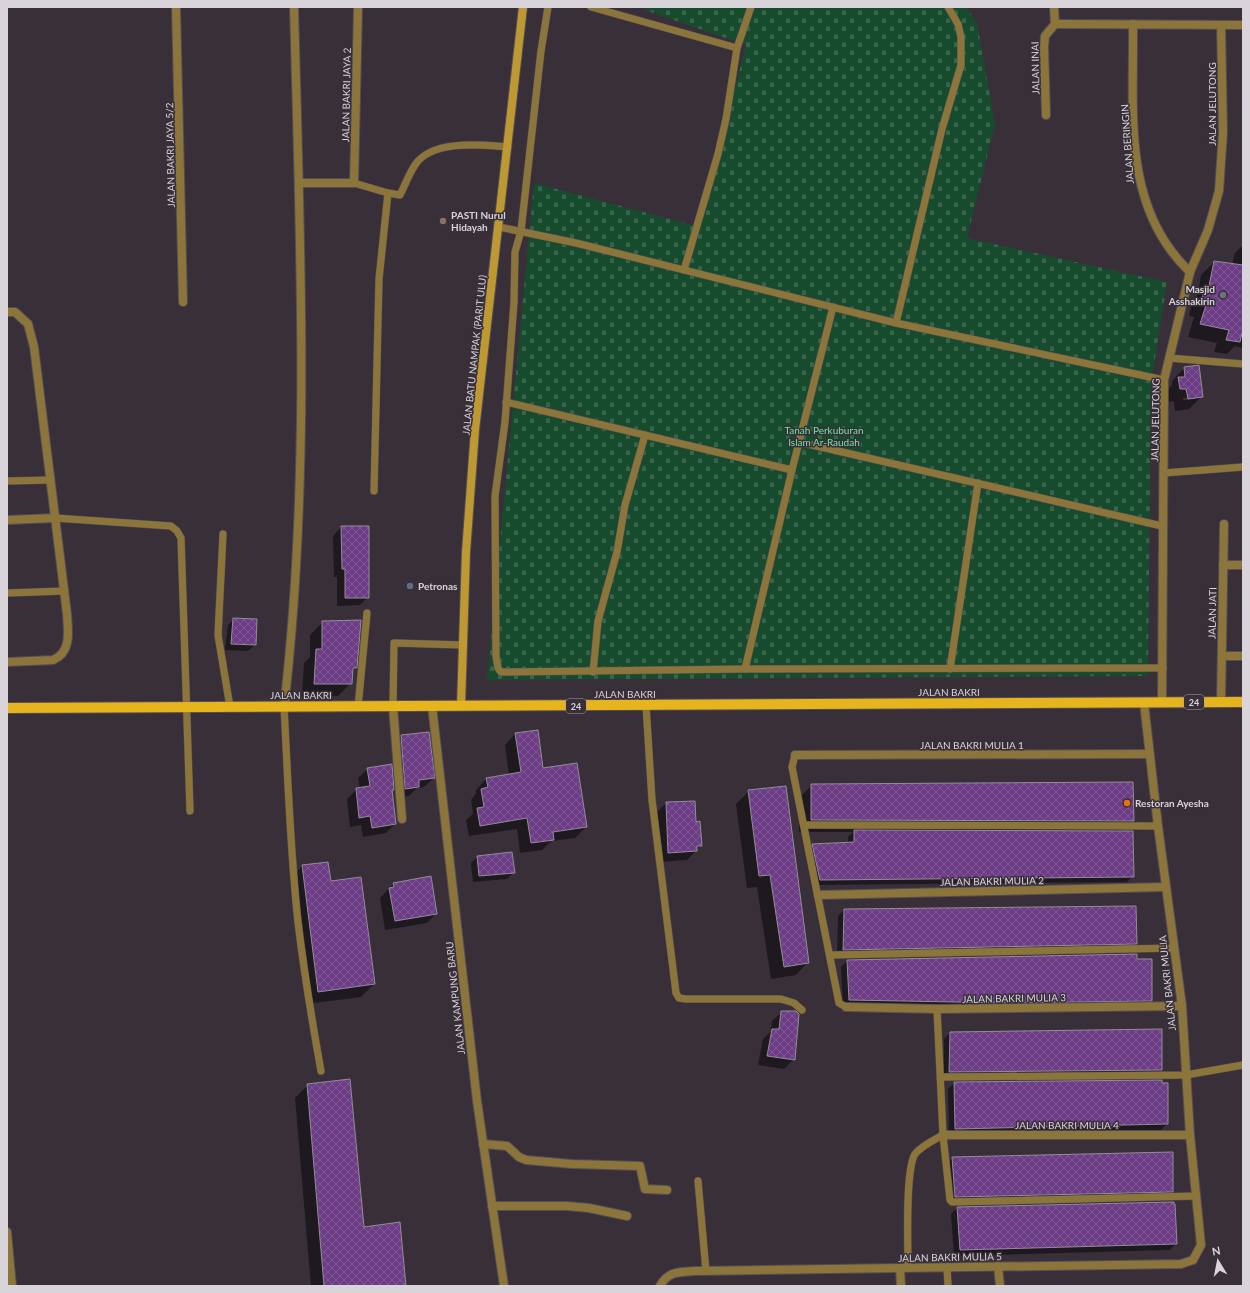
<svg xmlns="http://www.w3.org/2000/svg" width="1250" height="1293" font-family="Lato,sans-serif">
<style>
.cemetery{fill:url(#cemetery-stones)}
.shadow{fill:#0007;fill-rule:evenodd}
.building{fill:url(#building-cross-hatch);stroke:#948c99}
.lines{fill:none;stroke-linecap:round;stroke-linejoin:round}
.lane-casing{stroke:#554d56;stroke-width:8}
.street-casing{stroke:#554d56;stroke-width:10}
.secondary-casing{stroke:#554d56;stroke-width:10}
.primary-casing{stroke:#554d56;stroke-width:12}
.lane{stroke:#8c753a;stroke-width:7}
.street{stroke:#8c753a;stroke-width:8}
.secondary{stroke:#be9931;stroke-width:8}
.primary{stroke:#e6b51e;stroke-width:10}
.education-dot{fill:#8d6e63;stroke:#382f39;stroke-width:1.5}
.worship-dot{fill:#6b7280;stroke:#382f39;stroke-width:1.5}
.service-dot{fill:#5c6f8a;stroke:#382f39;stroke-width:1.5}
.food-dot{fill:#e8710a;stroke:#382f39;stroke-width:1.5}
.labels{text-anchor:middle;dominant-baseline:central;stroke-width:3;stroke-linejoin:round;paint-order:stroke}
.shield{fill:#382f39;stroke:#a9a2aa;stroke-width:1}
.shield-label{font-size:9px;font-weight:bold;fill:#d9d3da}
.street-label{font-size:10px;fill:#d9d3da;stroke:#382f39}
.poi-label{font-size:10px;font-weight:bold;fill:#d9d3da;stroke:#382f39;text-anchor:start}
.park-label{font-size:10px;fill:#6be99f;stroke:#382f39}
</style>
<defs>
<pattern id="cemetery-stones" width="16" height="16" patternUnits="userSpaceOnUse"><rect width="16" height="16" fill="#174b2e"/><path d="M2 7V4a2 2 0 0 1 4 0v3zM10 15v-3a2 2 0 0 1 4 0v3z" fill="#38644c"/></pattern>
<pattern id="building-cross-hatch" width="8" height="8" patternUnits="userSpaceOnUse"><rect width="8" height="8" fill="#6c3c85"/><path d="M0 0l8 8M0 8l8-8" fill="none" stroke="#805796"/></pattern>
</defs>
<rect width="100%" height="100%" fill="#382f39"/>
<polygon class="cemetery" points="647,7 966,7 977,23 995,124 967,238 1167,282 1151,384 1148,676 487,680 534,183 700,227 746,45 645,10"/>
<g class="shadow">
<polygon points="1243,245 1243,348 1235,346 1227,354 1214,352 1217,343 1188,337 1194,317 1189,316 1193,299 1198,294 1201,275 1214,262 1232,265 1235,253"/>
<path d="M1184,368L1202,396L1189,409L1175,411L1174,401L1167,402L1166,391L1172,385V381ZM1189,397V400H1183V398Z"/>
<polygon points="341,527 368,597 360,605 337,606 337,577 334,577 333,536"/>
<polygon points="234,619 255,645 248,651 225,650 228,625"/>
<polygon points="323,622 356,668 351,672 351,683 338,696 302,696 304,663 310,657 310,635"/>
<polygon points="515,734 586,827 575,838 551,841 542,850 520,853 517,829 469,836 466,820 473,814 471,800 476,794 476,790 486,779 509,775 505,745"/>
<polygon points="401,736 434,778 424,787 417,788 409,796 396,798 392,745"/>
<polygon points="368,769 393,789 391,791 395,824 386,833 363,837 361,825 350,827 347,799 357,789 360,789 358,778"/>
<polygon points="812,785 1133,821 1121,832 1133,876 1127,882 814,885 807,851 813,845 848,843 848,837 853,832 799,832 799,798"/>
<polygon points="749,791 808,962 796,975 771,979 757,887 747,888 736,804"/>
<polygon points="666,803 695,823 701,845 687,860 659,862 657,812"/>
<polygon points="477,857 513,873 507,879 473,882 471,863"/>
<polygon points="302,866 330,882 374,984 361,997 306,1004 290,879"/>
<polygon points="393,884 436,914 427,923 385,930 380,898"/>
<polygon points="844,910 1136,943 1129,949 837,955 838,916"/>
<polygon points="1136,960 1151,1000 1145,1007 843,1006 841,967 847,961"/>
<polygon points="782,1012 794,1059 784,1069 758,1065 763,1039 771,1031 772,1021"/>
<polygon points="950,1033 1161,1070 1155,1076 944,1078 944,1039"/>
<polygon points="954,1083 1161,1084 1167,1124 1161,1130 949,1134 948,1089"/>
<polygon points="308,1085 363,1228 405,1286 311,1286 295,1098"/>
<polygon points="952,1158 1172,1191 1166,1197 949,1203 946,1164"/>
<polygon points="957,1208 1176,1244 1170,1250 954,1256 951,1214"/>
</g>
<g class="building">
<polygon points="1214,261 1243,265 1243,329 1240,342 1226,340 1229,330 1200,324 1206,305 1201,304 1205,285 1209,286"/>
<polygon points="1199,365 1203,397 1188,399 1186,389 1180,389 1178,377 1185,377 1184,367"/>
<polygon points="341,526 369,526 369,598 345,598 345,569 342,569"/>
<polygon points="233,618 257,619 256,645 231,644"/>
<polygon points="361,620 357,668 353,668 352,684 314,684 316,649 322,649 322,621"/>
<polygon points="538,730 543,768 577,763 587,827 553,832 554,840 531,843 527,818 480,826 477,808 484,807 481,789 488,787 486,778 521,772 515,733"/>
<polygon points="429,732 435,778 419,780 419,787 405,789 401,735"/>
<polygon points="392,764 394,790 392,790 396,824 372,828 370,816 359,818 356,788 370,786 367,768"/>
<polygon points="1133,782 1134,821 811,820 811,784"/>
<polygon points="786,786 809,963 784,967 770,875 759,876 748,790"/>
<polygon points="695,801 696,822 700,821 702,846 697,846 697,851 668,853 666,802"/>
<polygon points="854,830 1133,831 1134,877 820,880 812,844 854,842"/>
<polygon points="512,852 515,873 479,876 477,856"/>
<polygon points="328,862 331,881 361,877 375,984 318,992 302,865"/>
<polygon points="431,876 437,914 395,921 389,888 394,887 393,883"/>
<polygon points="1136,906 1137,944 843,950 844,909"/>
<polygon points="1137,954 1137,959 1152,959 1152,1001 1008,1003 849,1000 847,960"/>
<polygon points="781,1011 796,1011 799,1014 795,1060 767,1056 772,1029 779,1029"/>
<polygon points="1162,1029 1162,1070 949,1072 950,1032"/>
<polygon points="350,1079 364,1227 400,1222 406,1286 324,1286 307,1084"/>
<polygon points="1162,1080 1162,1083 1168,1083 1168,1124 955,1129 954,1082"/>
<polygon points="1173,1152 1173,1192 955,1197 952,1157"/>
<polygon points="1174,1202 1174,1204 1175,1204 1177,1244 960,1250 957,1207"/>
</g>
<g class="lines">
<defs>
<g id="lane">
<polyline points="548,7 541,51 521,231 515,252 514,302 505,422 495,496 496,656 498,668 501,672 745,669 1163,668"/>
<polyline points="591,7 737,48"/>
<polyline points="354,183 388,193 379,279 374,491"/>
<path d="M388,193L400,195C405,185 409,174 415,165C432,139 481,145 508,147"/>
<polyline points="499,227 576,243 896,323 1164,380"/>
<polyline points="684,270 718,154 726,119 737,48 751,7"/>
<polyline points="896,323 942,129 961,65 961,37 958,24 948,7"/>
<polyline points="1169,358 1243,364"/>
<polyline points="506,402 792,470"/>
<polyline points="799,442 1162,526"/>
<polyline points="1164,473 1243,467"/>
<polyline points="7,481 51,480"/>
<polyline points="55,518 171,526 177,531 181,538 190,811"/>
<polyline points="223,534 218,635 230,707"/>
<polyline points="7,593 65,591"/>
<polyline points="745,669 792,470 833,307"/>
<polyline points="950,669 978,483"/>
<polyline points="593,672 598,621 617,552 625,505 645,435"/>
<polyline points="646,705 652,800 676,993 679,998 686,999 781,999 794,1003 802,1010"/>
<path d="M284,707C288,778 290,850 298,922C304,972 312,1021 321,1071"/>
<polyline points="358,707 367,613"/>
<polyline points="393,707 394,643 463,645"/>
<polyline points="795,755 792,767 839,1003 846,1007"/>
<polyline points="804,825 1158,826"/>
<polyline points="830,955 1174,948"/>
<polyline points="937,1009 943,1135 950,1200 952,1202 1196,1196"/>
<polyline points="941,1077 1186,1075 1243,1065"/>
<polyline points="698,1181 706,1271"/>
<path d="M908,1267C908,1245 905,1170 915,1154C921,1146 934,1140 943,1135"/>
<polyline points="947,1267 948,1286"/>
</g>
<g id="street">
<polyline points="176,7 183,302"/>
<polyline points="1054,7 1055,24"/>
<polyline points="1055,24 1243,25"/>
<path d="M1133,24C1134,111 1121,207 1190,272"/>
<polyline points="1046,115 1044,47 1045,36 1055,24"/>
<polyline points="299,183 354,183 358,7"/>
<path d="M7,312H15L28,324L34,347L67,614C68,631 72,652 53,660L7,662"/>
<polyline points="7,520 55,518"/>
<polyline points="1223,565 1243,565"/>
<polyline points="1222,656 1243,656"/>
<polyline points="1221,702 1224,524"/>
<polyline points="1162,703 1164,380 1190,272 1208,230 1219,191 1223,132 1221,25"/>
<polyline points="432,706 477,1101 504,1286"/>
<path d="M284,707C311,475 300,240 294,7"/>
<polyline points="393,707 402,819"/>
<polyline points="795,755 1149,754"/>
<polyline points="818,895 1166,887"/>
<polyline points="846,1007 937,1009 1182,1006"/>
<polyline points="943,1135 1190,1135"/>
<polyline points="483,1144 507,1146 519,1157 526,1160 572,1164 640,1166 645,1189 667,1190"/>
<polyline points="492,1206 567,1206 589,1208 627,1216"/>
<polyline points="7,1232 12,1286"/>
<polyline points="998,1266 1000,1286"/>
<polyline points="900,1268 901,1286"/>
<path d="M660,1286C668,1271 680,1272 695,1271L1181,1264L1193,1260L1201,1245L1190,1135L1182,1006L1158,826L1144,703"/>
</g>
<polyline id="secondary" points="461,706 466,552 475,430 523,7"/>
<polyline id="primary" points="7,708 1243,702"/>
</defs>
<use href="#lane" class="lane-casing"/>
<use href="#street" class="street-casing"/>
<use href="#secondary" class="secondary-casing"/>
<use href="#primary" class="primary-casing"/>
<use href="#lane" class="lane"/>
<use href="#street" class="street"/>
<use href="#secondary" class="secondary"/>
<use href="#primary" class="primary"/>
</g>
<circle class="education-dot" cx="443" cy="221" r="4"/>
<circle class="worship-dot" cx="1223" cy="295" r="4"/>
<circle class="service-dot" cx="410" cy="586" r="4"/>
<circle class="food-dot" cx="1127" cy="803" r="4"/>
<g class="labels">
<g class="shield">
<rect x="1184" y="695" width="20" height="14" rx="3"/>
<rect x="566" y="699" width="20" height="14" rx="3"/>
</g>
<g class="shield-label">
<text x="1194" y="702">24</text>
<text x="576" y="706">24</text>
</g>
<g class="street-label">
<text transform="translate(1035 68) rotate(-91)">JALAN INAI</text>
<text transform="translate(346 95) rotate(-89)">JALAN BAKRI JAYA 2</text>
<text transform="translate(1212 104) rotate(-90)">JALAN JELUTONG</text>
<text transform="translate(1127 144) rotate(-94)">JALAN BERINGIN</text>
<text transform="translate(170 155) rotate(-91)">JALAN BAKRI JAYA 5/2</text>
<text transform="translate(474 355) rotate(-84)">JALAN BATU NAMPAK (PARIT ULU)</text>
<text transform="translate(1155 420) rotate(-89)">JALAN JELUTONG</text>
<text transform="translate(1212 613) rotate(-89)">JALAN JATI</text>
<text x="949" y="692">JALAN BAKRI</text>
<text x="625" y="694">JALAN BAKRI</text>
<text x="301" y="695">JALAN BAKRI</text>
<text x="972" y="745">JALAN BAKRI MULIA 1</text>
<text transform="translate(992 881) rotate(-1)">JALAN BAKRI MULIA 2</text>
<text transform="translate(1167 983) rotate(-96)">JALAN BAKRI MULIA</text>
<text transform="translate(455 998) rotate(-96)">JALAN KAMPUNG BARU</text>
<text transform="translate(1014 998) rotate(-1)">JALAN BAKRI MULIA 3</text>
<text x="1067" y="1125">JALAN BAKRI MULIA 4</text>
<text transform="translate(950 1257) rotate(-1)">JALAN BAKRI MULIA 5</text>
</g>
<g class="poi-label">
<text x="451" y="215">PASTI Nurul<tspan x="451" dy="12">Hidayah</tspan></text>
<text x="1215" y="289" text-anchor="end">Masjid<tspan x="1215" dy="12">Asshakirin</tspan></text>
<text x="418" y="586">Petronas</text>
<text x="1135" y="803">Restoran Ayesha</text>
</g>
<g class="park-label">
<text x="824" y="430">Tanah Perkuburan<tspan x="824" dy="12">Islam Ar-Raudah</tspan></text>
</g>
</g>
<rect width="1250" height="1293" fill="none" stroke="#d9d3da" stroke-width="16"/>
<g transform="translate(1218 1261) rotate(350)" stroke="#382f39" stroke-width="3" paint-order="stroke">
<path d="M0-3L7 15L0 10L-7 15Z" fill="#d9d3da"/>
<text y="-6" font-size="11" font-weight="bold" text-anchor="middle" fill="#d9d3da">N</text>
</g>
</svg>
